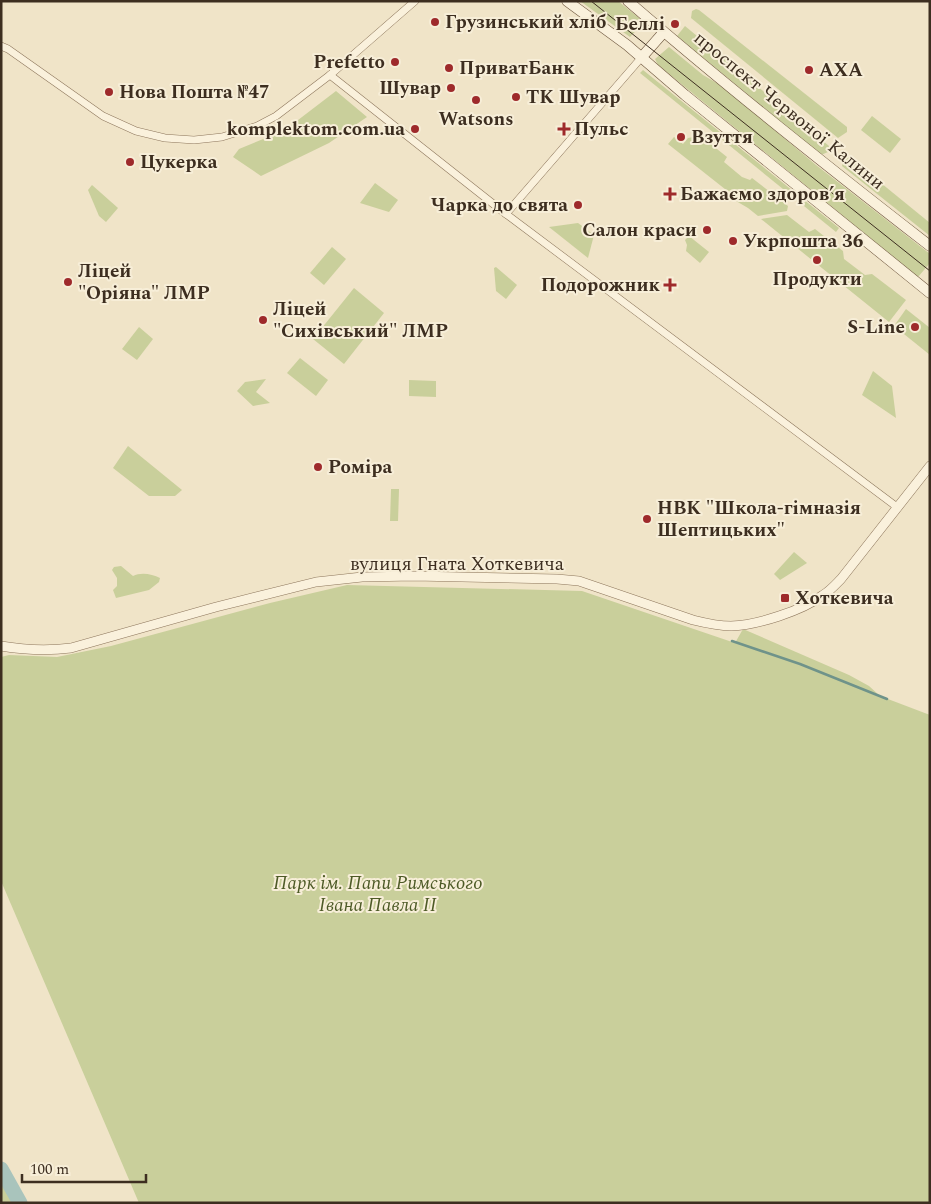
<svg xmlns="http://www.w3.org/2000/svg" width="931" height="1204" font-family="Spectral,serif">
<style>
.green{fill:#c9cf9b}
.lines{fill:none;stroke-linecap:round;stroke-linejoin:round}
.stream{stroke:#6f938a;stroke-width:2.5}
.river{stroke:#a9c4bc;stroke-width:15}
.minor-casing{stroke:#8d765c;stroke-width:8}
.tertiary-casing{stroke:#8d765c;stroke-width:10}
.secondary-casing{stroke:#6f573f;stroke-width:11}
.minor{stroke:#faf1dc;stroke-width:7}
.tertiary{stroke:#faf1dc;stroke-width:9}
.secondary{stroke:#faf1dc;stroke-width:10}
.tram{stroke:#3d2e20;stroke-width:1}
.poi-dot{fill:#9e2a2b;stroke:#f7eed8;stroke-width:2}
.labels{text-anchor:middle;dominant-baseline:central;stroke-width:4;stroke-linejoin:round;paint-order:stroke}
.poi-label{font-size:19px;font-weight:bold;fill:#3d2e20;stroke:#f7eed8;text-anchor:start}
.street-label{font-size:19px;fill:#3d2e20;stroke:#f7eed8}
.park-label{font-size:19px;font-style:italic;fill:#4d5a26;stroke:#f7eed8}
</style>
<rect width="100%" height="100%" fill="#f0e4c8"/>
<g class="green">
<polygon points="580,1 618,1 644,22 630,37"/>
<polygon points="696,9 699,10 847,127 847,132 838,138 691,18 692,11"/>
<polygon points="685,26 829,146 828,152 821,155 677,36"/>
<polygon points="669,47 703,75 722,86 816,165 930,254 930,263 918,277 658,65 655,59"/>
<polygon points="643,70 839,228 836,232 640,73"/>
<polygon points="336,91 367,117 329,143 261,176 233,157 239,149 285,130"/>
<polygon points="872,116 901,139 890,153 861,130"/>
<polygon points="697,133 727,157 724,162 742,177 750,180 752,178 788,206 787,211 758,216 748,208 736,201 735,197 668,144 674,137 683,144 688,138 693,137"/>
<polygon points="849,157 930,223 930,236 842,166 844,160"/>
<polygon points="375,183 398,200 389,212 360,203"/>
<polygon points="92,185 118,208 106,222 99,216 88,190"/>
<polygon points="787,215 809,232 815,229 843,251 844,259 865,275 872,274 906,300 889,322 761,219"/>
<polygon points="578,223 594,235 588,258 549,227"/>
<polygon points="689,236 709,252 700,263 686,251 687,245 685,240"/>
<polygon points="332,247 346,259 324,285 310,273"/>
<polygon points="496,267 517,285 506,299 496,291 494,268"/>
<polygon points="354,288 384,313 344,364 313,339"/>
<polygon points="906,309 930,328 930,355 894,326"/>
<polygon points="139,327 153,339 137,360 122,349"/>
<polygon points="300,358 328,380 316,396 287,373"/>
<polygon points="873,371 892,386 896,418 862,395"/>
<polygon points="266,379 256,392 270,403 253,406 237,391 245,382"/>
<polygon points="409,380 436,381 436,397 409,396"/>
<polygon points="128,446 182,490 175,496 149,496 113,468"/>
<polygon points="391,489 399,489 398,521 390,521"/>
<polygon points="794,552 807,563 780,580 774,574"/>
<path d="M121,566L133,576C141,572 152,574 160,578L159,582L149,590L116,598L113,590L117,586V578L112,570L114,567Z"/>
<polygon points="347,585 582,591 735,643 743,629 849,675 869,686 880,696 930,715 930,1203 139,1203 1,881 1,657 9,655 57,657 111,646 270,603"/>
<polygon points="1,1170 20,1200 20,1203 1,1203"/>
</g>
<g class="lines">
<polyline class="stream" points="732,641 800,664 887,699"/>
<polyline class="river" points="1,1169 20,1203"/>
<defs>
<g id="minor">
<polyline points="1,46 8,49 103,116 136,131 165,138 194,140 222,137 257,126 276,116 330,75 415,1"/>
<polyline points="330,75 506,214 897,507"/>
<polyline points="506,214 641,58"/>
</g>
<path id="tertiary" d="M1,646C25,650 47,651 71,648L216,607L316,582L362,577L414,576L557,579L579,581L693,620C705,623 718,626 731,626C757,625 802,611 823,595C830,591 835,585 841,579L930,466"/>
<g id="secondary">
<polyline points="567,1 627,45 685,95 930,293"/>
<path d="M628,1C726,86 828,167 930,246"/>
<polyline points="641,58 663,33"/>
</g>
</defs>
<use href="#minor" class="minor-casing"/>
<use href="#tertiary" class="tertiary-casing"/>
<use href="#secondary" class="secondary-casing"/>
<use href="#minor" class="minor"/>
<use href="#tertiary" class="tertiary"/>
<use href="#secondary" class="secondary"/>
<polyline class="tram" points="591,1 930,271"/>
</g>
<g class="poi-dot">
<circle cx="435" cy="22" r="5"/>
<circle cx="675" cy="24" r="5"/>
<circle cx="395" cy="62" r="5"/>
<circle cx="449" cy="68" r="5"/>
<circle cx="809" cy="70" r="5"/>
<circle cx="451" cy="88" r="5"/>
<circle cx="109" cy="92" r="5"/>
<circle cx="516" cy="97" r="5"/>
<circle cx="476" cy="100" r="5"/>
<circle cx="415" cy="129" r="5"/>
<path d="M561.5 121.5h5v5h5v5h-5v5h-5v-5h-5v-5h5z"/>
<circle cx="681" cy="137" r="5"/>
<circle cx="130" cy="162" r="5"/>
<path d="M667.5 186.5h5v5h5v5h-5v5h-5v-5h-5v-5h5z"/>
<circle cx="578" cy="205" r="5"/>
<circle cx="707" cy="230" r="5"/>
<circle cx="733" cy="241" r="5"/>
<circle cx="817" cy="260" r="5"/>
<circle cx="68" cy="282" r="5"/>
<path d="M667.5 277.5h5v5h5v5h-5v5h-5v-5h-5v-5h5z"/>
<circle cx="263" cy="320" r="5"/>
<circle cx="915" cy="327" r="5"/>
<circle cx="318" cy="467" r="5"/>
<circle cx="647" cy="519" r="5"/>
<rect x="780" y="593" width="10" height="10" rx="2.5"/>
</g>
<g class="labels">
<g class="poi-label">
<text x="445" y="22">Грузинський хліб</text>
<text x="665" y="24" text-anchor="end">Беллі</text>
<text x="385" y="62" text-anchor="end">Prefetto</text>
<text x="459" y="68">ПриватБанк</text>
<text x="819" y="70">AXA</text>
<text x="441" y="88" text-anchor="end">Шувар</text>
<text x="119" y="92">Нова Пошта №47</text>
<text x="526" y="97">ТК Шувар</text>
<text x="476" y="119" text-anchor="middle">Watsons</text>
<text x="405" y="129" text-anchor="end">komplektom.com.ua</text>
<text x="574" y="129">Пульс</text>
<text x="691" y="137">Взуття</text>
<text x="140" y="162">Цукерка</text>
<text x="680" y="194">Бажаємо здоровʼя</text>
<text x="568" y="205" text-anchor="end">Чарка до свята</text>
<text x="697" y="230" text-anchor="end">Салон краси</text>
<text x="743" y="241">Укрпошта 36</text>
<text x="78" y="271">Ліцей<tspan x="78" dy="22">"Оріяна" ЛМР</tspan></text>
<text x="817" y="279" text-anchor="middle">Продукти</text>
<text x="660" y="285" text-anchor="end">Подорожник</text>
<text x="273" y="309">Ліцей<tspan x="273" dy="22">"Сихівський" ЛМР</tspan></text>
<text x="905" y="327" text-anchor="end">S-Line</text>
<text x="328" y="467">Роміра</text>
<text x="657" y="508">НВК "Школа-гімназія<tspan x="657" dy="22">Шептицьких"</tspan></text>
<text x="795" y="598">Хоткевича</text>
</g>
<g class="street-label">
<text transform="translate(789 111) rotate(39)">проспект Червоної Калини</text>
<text x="457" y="564">вулиця Гната Хоткевича</text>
</g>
<g class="park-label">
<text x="378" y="883">Парк ім. Папи Римського<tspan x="378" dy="22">Івана Павла ІІ</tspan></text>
</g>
</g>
<rect width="931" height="1204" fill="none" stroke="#3d2e20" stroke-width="5"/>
<path d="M22 1174v8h124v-8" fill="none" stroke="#3d2e20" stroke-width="2.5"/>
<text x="30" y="1174" font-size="15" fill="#3d2e20" stroke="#f7eed8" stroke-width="4" paint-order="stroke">100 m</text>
</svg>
